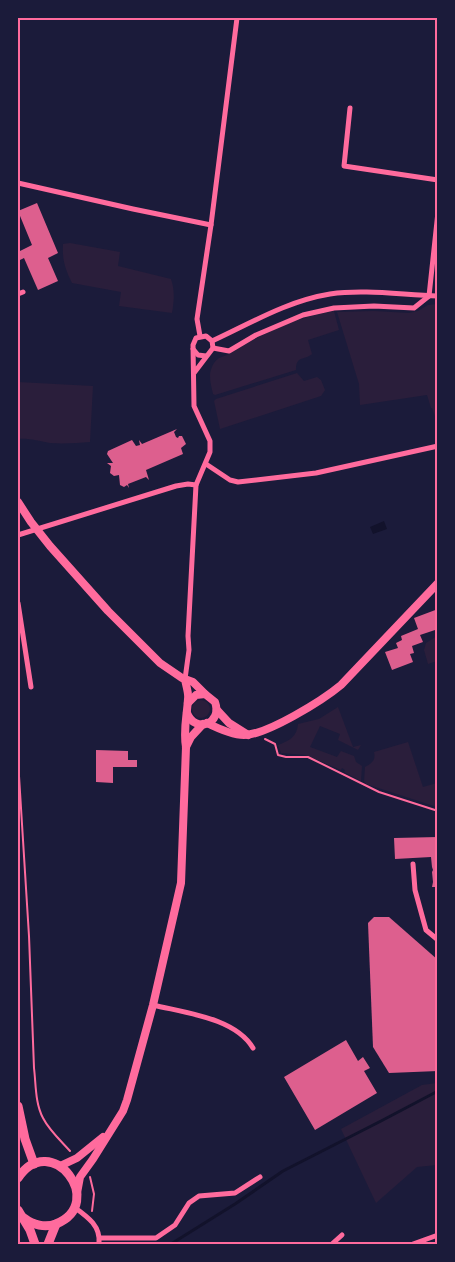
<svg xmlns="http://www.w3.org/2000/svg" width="455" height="1262" font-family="'Zilla Slab',serif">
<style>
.green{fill:#2a1e3b}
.water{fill:#12122b}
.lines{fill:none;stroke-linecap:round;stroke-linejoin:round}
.stream{stroke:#12122b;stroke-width:3}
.building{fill:#dd5f8e}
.path{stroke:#ff6b9d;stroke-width:2}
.minor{stroke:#ff6b9d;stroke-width:5}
.tertiary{stroke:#ff6b9d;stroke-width:8}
.secondary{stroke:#ff6b9d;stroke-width:9}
.neatline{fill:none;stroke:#ff6b9d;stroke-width:2}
</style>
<rect width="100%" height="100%" fill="#1b1b3a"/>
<g class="green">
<path d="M70,243L120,252L118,266L171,279C175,290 174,302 172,313L119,306L121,292L72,283C65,269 62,259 63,244Z"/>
<polygon points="437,304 437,422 432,408 431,408 427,395 360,405 359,384 337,312 374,311 409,313 418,311 428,305"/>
<path d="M334,311L339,330L308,340L312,354C304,361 296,355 296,370L215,395L213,394C211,385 208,375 212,367C217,355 224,358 233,352C264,332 298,317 334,311Z"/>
<polygon points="297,373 304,381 317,377 321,380 325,390 321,396 220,429 214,401 216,399"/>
<path d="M18,382L93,386L90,442C77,443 64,444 50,443C38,441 29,438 18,439Z"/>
<polygon points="437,636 437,661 428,664 424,650 426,643"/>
<circle cx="201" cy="709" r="9"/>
<path d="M338,707L353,747L361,745L358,750L338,740L340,734L320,726L310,747L337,757L341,751L354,756L356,762L362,766L361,781L344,772L345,770L342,768L341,770L305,755L281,753L278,745C289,741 297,737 298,724L319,719Z"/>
<path d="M408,742L423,787L437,783V807L366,784L364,781L365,767C372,763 376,761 374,752Z"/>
<polygon points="437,1083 437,1165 417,1167 376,1203 341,1129 422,1085"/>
</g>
<polygon class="water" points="384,521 387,529 373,534 370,527"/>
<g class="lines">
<polyline class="stream" points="171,1244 235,1204 283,1171 381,1121 438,1091"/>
</g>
<g class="building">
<polygon points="37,203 58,253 48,258 58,281 38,290 24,258 18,261 18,252 32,245 18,211"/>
<polygon points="177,429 174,432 176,437 178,438 179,436 182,436 186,444 181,448 183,454 146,470 149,480 146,477 128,484 129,488 127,485 124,487 120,485 119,475 114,476 110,473 111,466 107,463 113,463 107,454 108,451 132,440 136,446 140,445 139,440 142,444"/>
<polygon points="438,609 438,629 420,635 423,642 412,646 414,653 410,654 413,662 392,670 385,652 398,648 396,643 402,640 401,636 418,629 414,618"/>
<polygon points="96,750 128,751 128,760 137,760 137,767 113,767 113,783 96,782"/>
<polygon points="438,837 438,891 435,887 432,887 433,882 432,872 433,870 432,867 431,857 395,859 394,838"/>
<polygon points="374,917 389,917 438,960 438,1071 389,1073 373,1047 368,923"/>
<polygon points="346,1040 358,1061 363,1057 370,1068 364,1071 377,1093 315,1130 284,1077"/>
</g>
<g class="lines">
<g class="path">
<polyline points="265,739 275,744 278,755 286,757 308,757 379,792 438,811"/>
<path d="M18,760L29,936L34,1068C36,1084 35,1103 43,1118C49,1130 61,1141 70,1151"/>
<polyline points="90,1177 94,1194 92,1211"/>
</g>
<g class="minor">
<polyline points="350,108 344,166 438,180"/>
<polyline points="18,183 133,209 211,225"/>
<polyline points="18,294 23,292"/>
<polyline points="429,296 438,212"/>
<polyline points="200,336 197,319 211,225 237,18"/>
<path d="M212,341C251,323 287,301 330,294C365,289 402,295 438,296"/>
<polyline points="213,348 229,351 256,335 303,315 334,308 374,306 414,308 429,296"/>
<polyline points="193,349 198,355 206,356"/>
<polyline points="206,464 230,480 238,482 316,473 438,446"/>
<polyline points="18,535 176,486 188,484 196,485"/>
<polyline points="18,603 31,687"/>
<polyline points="185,679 189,650 188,636 196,485 210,452 210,441 194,406 193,345 196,338 206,336 212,341 213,348 194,373"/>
<polyline points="413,864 415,890 426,930 438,940"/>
<path d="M153,1005C186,1013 235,1018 253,1048"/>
<path d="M74,1207C88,1217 101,1226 99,1244"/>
<polyline points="100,1238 156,1238 175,1225 189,1203 199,1196 235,1193 260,1177"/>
<polyline points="332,1244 342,1235"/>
<polyline points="413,1244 438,1235"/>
</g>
<g class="tertiary">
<polyline points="18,502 31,522 50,546 108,611 160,663 182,678 193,682 205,694"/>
<polyline points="217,710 229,723 248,735"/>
<path d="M187,713C195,734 223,724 215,702L205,694L196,695L188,703"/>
<path d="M207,723C217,728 232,735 244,735C267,735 323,700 341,685L438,583"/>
<polyline points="186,747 191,737 203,724"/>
<polyline points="60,1166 77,1158 103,1137"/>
<path d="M77,1193L80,1177L93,1159L123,1111L127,1100L153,1005L181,883L186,747C183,730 187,716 188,699C189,693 186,686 185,679"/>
</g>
<g class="secondary">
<polyline points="18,1106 25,1139 34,1164"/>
<path d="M18,1178C51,1129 108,1203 56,1224C45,1228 33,1225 24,1218"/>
<polyline points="18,1210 30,1230 35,1244"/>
<polyline points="48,1244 56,1224"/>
</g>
</g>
<rect width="455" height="1262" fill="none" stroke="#1b1b3a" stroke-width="38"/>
<rect x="19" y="19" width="417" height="1224" class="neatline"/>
</svg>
